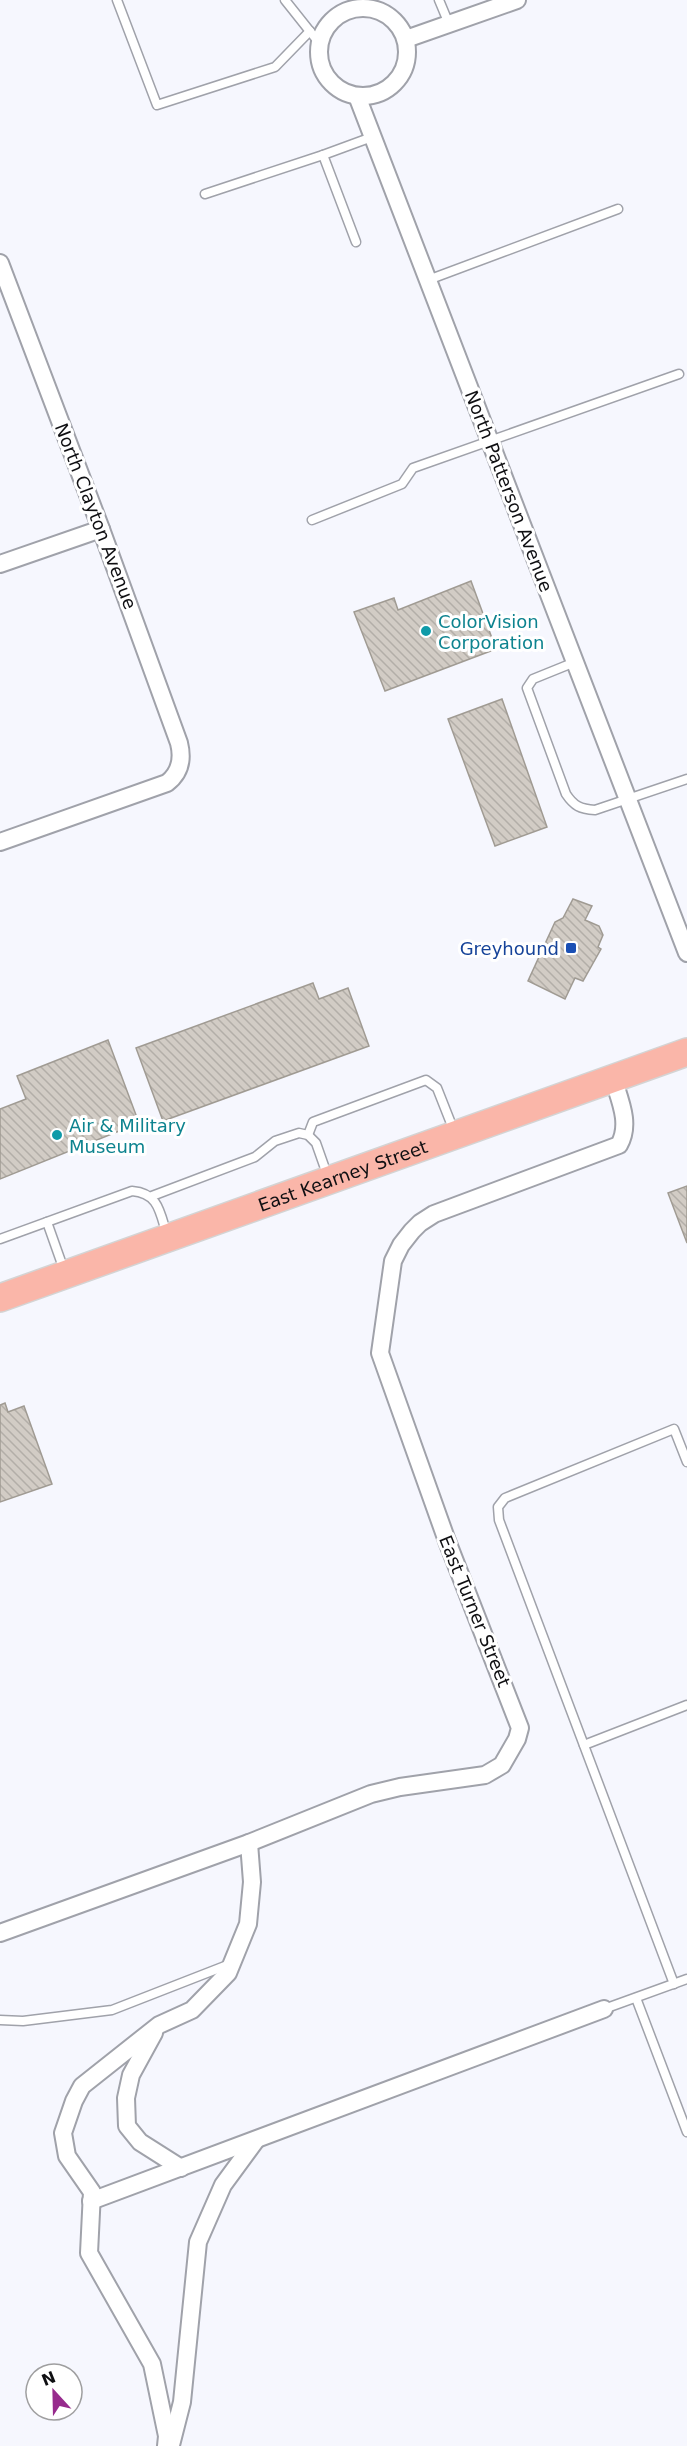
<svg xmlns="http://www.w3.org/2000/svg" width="687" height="2446" font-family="'DejaVu Sans',sans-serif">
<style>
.building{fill:url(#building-back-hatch);stroke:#a09b93;stroke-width:1.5}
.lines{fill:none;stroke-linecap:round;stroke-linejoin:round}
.lane-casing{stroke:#a0a2aa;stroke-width:11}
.street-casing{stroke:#a0a2aa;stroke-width:20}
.primary-casing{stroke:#d4d4d4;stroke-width:30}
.lane{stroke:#fff;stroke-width:8}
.street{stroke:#fff;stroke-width:16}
.primary{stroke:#fab6a9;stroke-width:27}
.culture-dot{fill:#0f9aa8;stroke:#fff;stroke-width:2}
.transit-dot{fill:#1a4fb4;stroke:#fff;stroke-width:2}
.labels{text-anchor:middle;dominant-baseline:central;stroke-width:6;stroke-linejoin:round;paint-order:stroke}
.street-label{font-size:18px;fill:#0f0f12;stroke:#fff}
.culture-label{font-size:18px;fill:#0d838f;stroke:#fff;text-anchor:start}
.transit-label{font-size:18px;fill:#164399;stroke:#fff;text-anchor:end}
</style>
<defs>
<pattern id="building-back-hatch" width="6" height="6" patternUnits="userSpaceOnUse" patternTransform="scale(1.5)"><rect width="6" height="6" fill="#d2ccc5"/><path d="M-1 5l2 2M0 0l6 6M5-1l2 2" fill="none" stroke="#b3aea8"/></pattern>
</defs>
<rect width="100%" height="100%" fill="#f6f7fe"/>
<g class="building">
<polygon points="471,581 496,649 385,691 354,612 394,598 398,610"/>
<polygon points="502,699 547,827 495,846 448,719"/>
<polygon points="573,899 592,906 585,920 599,926 603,935 598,947 601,949 583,981 575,978 565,999 528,981 555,922 563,918"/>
<polygon points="313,983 319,999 348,988 369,1046 163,1121 136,1048"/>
<polygon points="108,1040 139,1123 0,1179 0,1109 26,1099 17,1076"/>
<polygon points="687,1186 687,1243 668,1193"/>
<polygon points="5,1403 8,1412 24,1406 52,1484 0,1502 0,1405"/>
</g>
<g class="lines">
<defs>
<g id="lane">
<polyline points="117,0 157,105 275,67 310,31"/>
<polyline points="285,0 320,44"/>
<polyline points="439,0 449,24"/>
<polyline points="205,194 323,155"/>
<polyline points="356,242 323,155 372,137"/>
<polyline points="428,280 618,209"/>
<polyline points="312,520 402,484 413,468 679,374"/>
<path d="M575,662L533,679L527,688L566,794C574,806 580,809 595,810L687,779"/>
<polyline points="308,1135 313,1122 426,1080 437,1088 454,1131"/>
<polyline points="152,1196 255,1157 275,1141 299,1133 308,1135 316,1143 328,1177"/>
<polyline points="47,1222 64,1270"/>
<path d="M0,1239L132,1191C159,1193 160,1213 167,1235"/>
<polyline points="584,1745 687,1705"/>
<polyline points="674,1984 499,1520 498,1507 505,1498 674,1429 687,1462"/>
<polyline points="636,1998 687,2132"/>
<polyline points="604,2009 687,1979"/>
<polyline points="0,2020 23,2021 112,2010 230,1964"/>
</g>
<g id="street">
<circle cx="363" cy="52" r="44"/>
<polyline points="406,39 517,0"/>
<polyline points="357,96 687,953"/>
<path d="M0,263L101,529L179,743C183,759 180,773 167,783L0,842"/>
<polyline points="0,564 101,529"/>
<path d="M0,1933L249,1843L371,1794L400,1787L485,1775L502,1765L517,1739L520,1728L447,1541L380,1353L393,1261L401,1245L412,1231L420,1223L434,1214L619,1145C631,1124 620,1101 613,1078"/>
<polyline points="154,2033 131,2075 126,2098 127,2126 140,2142 181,2168"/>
<polyline points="91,2201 604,2009"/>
<polyline points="171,2445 182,2402 198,2242 223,2185 256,2140"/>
<polyline points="166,2446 167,2436 152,2364 89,2253 92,2192 67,2156 63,2133 74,2101 82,2086 159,2025 192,2010 228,1973 248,1924 252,1882 249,1843"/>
</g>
<g id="primary">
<path id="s1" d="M0,1298L687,1052"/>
</g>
</defs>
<use href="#lane" class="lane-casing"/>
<use href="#street" class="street-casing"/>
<use href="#primary" class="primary-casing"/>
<use href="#lane" class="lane"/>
<use href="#street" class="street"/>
<use href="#primary" class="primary"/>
</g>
<g class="culture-dot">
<circle cx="426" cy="631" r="6"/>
<circle cx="57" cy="1135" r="6"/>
</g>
<rect class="transit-dot" x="565" y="942" width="12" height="12" rx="3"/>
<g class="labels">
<g class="street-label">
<text transform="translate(509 491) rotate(69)">North Patterson Avenue</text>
<text transform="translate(96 516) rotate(69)">North Clayton Avenue</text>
<text stroke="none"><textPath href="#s1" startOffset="364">East Kearney Street</textPath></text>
<text transform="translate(475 1611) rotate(68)">East Turner Street</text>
</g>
<g class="culture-label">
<text x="438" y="621">ColorVision<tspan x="438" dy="21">Corporation</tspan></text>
<text x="69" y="1125">Air &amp; Military<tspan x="69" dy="21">Museum</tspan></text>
</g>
<g class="transit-label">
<text x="559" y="948">Greyhound</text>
</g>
</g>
<g transform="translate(54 2392) rotate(338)"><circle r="28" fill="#ffffff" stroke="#9f9fa0" stroke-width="1.5"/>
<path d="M0-4.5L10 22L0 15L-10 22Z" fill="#972b8d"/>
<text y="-9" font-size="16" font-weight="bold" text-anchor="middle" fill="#0f0f12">N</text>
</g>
</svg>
